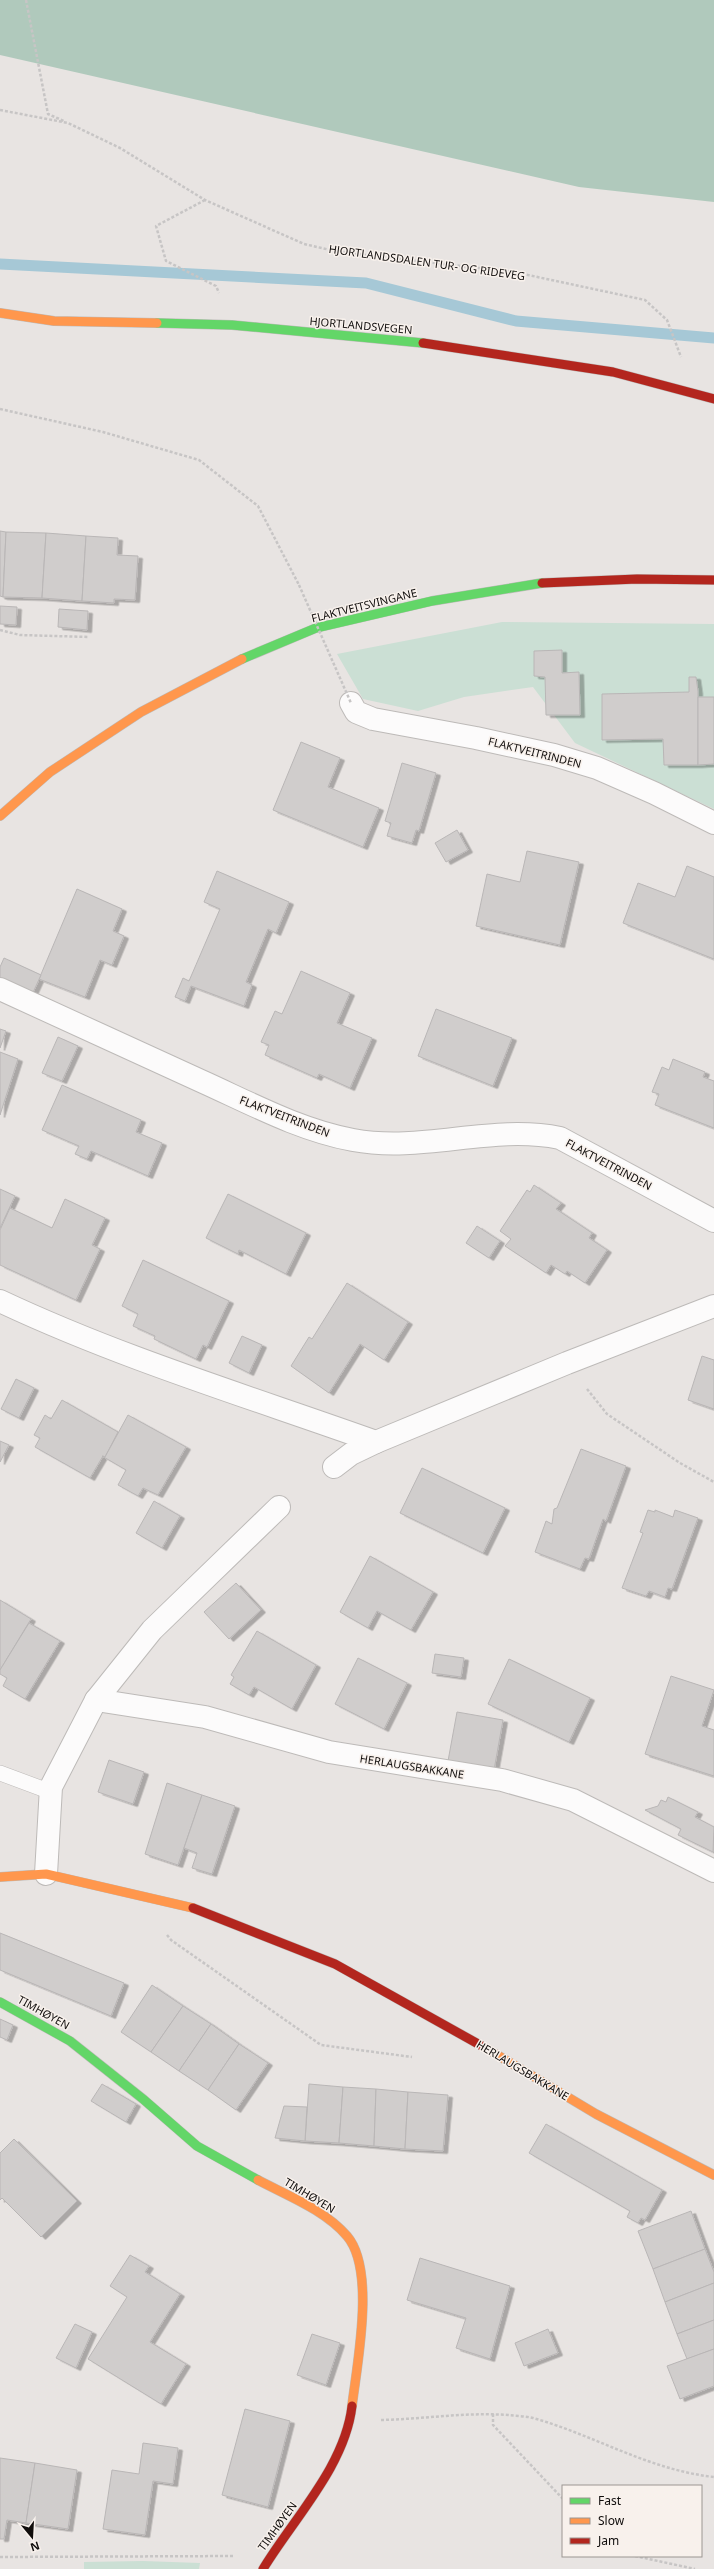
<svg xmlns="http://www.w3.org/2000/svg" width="714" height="2569" font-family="'Noto Sans',sans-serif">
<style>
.green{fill:#cbdfd4}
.forest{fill:#b0c9bc}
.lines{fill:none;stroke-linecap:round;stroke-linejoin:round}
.stream{stroke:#a6c8d6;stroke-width:11}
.building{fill:#d0cdcc;stroke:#b9b6b6;filter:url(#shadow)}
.lane-casing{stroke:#bdbab8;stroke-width:16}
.street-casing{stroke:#bdbab8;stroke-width:24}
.fast-casing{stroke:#bdbab8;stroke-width:10}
.slow-casing{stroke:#bdbab8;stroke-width:10}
.jam-casing{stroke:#bdbab8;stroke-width:10}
.path{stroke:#c7c5c5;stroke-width:2.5;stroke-dasharray:3 2;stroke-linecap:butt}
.lane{stroke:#fcfbfb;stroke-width:15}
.street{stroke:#fcfbfb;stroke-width:22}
.fast{stroke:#63d668;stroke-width:9}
.slow{stroke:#ff974d;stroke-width:9}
.jam{stroke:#b3261e;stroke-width:9}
.path-bridge{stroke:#c7c5c5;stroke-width:2.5;stroke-dasharray:3 2;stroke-linecap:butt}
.labels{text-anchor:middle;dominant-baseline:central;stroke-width:3;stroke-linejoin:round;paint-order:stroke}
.street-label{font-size:11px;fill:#100d0c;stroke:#f8f1ec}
</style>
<defs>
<filter id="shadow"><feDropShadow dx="4.5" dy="2.5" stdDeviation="0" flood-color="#0004"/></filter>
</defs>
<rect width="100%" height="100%" fill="#e8e4e2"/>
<g class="green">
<polygon points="502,622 714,624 714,809 575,743 533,687 464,697 418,711 363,699 337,654"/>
<polygon points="143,2561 200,2563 199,2569 84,2569 84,2562"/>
</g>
<polygon class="forest" points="0,0 714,0 714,202 579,187 0,55"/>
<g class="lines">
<polyline class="stream" points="0,264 366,283 516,321 714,338"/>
</g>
<g class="building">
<polygon points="0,531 6,532 3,597 0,596"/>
<polygon points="6,532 46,533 42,598 3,597"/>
<polygon points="46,533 86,536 82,601 42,598"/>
<polygon points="86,536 118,538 117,555 138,556 135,600 114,599 114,603 82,601"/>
<polygon points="0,606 17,607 16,625 0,624"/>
<polygon points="59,609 88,611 87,630 58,627"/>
<polygon points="562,650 562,673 579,672 580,715 546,715 545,677 534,676 534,651"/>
<polygon points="689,677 696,677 698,691 698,765 664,765 663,739 602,740 602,694 689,692"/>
<polygon points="698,697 714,697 714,764 698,765"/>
<polygon points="301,742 340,758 328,787 379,808 363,847 273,810"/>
<polygon points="402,763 436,773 419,831 416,830 412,843 387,836 391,823 385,821"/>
<polygon points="457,830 468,850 446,862 435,843"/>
<polygon points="527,851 579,862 560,945 476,926 487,874 520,882"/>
<polygon points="687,866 714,877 714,959 623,923 638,883 675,897"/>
<polygon points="217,871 289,902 276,933 268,929 246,982 252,985 244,1006 191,986 185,1001 175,997 183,978 189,981 220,909 204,902"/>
<polygon points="77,889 122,909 113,931 124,936 112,965 100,960 85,997 39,979"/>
<polygon points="4,958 41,975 31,997 0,982 0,967"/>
<polygon points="301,971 350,993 337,1023 372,1038 350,1088 319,1074 317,1078 265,1055 269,1045 261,1042 275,1011 282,1014"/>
<polygon points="436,1009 512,1038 493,1086 418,1056"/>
<polygon points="0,1029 6,1031 0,1048"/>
<polygon points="58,1037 78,1046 62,1081 42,1073"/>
<polygon points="0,1052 18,1059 0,1115"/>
<polygon points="673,1059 705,1072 703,1077 714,1081 714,1128 655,1105 659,1094 652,1092 662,1067 669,1070"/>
<polygon points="62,1085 141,1120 136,1132 162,1143 148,1176 91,1151 87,1159 75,1154 79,1146 42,1130"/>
<polygon points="534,1185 561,1203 556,1209 592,1233 589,1238 607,1250 585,1283 567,1271 565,1274 551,1265 546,1273 505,1246 511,1239 500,1231 527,1190 530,1192"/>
<polygon points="0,1189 15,1196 0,1228"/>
<polygon points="228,1194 306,1233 286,1274 239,1250 238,1254 206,1238"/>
<polygon points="65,1199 105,1218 92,1245 100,1249 76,1300 0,1265 0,1230 10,1208 52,1228"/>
<polygon points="477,1226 500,1241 489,1258 466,1243"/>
<polygon points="143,1260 229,1301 207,1347 203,1345 196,1359 154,1339 155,1336 133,1326 138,1314 122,1306"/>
<polygon points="347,1283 408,1322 384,1360 360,1344 329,1393 291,1366 309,1337 312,1339"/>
<polygon points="242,1336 262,1345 249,1373 229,1363"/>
<polygon points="702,1356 714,1360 714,1409 688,1400"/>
<polygon points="16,1379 34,1388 19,1418 1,1409"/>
<polygon points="62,1400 118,1432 105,1457 103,1456 90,1478 35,1447 40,1438 34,1435 45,1415 51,1419"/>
<polygon points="128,1415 186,1447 158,1495 143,1488 138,1496 118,1485 126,1470 102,1456 105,1457"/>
<polygon points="0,1441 9,1445 0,1462"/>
<polygon points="581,1449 626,1466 606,1521 603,1519 589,1559 585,1558 580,1569 535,1552 546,1521 552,1524 554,1509 557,1508"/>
<polygon points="422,1468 505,1508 483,1553 400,1513"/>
<polygon points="154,1501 180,1516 162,1548 136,1533"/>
<polygon points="648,1510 655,1512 655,1510 673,1517 675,1510 698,1518 672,1589 668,1588 665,1597 649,1591 646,1596 622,1588 643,1533 640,1532"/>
<polygon points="370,1556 433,1592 411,1630 377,1611 368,1628 340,1612"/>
<polygon points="236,1583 261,1610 229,1639 204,1612"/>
<polygon points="0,1600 31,1619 0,1670"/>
<polygon points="29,1623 60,1641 25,1699 3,1686 7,1678 0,1674 0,1670"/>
<polygon points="257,1631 316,1665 292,1709 254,1687 249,1695 230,1684 234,1677 231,1675"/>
<polygon points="435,1654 464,1658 461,1677 432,1673"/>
<polygon points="358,1658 407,1683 384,1729 335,1704"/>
<polygon points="509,1659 590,1698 569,1742 488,1704"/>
<polygon points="671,1676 714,1690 702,1726 714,1730 714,1776 645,1754"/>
<polygon points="457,1712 503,1720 494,1770 448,1761"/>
<polygon points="109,1760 144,1772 133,1804 98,1792"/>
<polygon points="167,1783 202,1795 178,1865 145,1854"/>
<polygon points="202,1795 235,1806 212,1874 192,1868 197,1853 184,1848"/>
<polygon points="668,1797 698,1812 695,1817 714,1827 713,1852 678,1835 681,1829 645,1810 658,1806 661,1800 666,1802"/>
<polygon points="0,1933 124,1983 111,2016 0,1970"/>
<polygon points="152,1985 183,2006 151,2052 121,2032"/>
<polygon points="183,2006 211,2024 179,2071 151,2052"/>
<polygon points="0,2019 13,2025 7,2040 0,2037"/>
<polygon points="211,2024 239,2044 208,2090 179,2071"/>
<polygon points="239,2044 268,2063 236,2110 208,2090"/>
<polygon points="102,2084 136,2104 126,2122 91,2101"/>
<polygon points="309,2084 343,2087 339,2143 305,2141"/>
<polygon points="343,2087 376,2089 374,2146 339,2143"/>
<polygon points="376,2089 408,2092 405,2149 374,2146"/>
<polygon points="408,2092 448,2095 443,2151 405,2149"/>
<polygon points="284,2106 307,2107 305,2141 275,2138"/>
<polygon points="546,2124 662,2190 645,2220 641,2218 638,2223 627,2217 630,2211 529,2153"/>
<polygon points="14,2139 77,2201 41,2237 2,2198 0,2200 0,2153"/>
<polygon points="691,2211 705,2249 653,2269 638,2231"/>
<polygon points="705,2249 714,2272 714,2283 665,2302 653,2269"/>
<polygon points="130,2255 149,2266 145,2272 180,2294 150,2342 186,2364 161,2404 88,2359 127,2297 110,2286"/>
<polygon points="420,2258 510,2286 490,2359 456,2348 466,2318 407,2300"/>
<polygon points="714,2283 714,2320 677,2334 665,2302"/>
<polygon points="714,2320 714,2349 687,2359 677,2334"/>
<polygon points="75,2324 92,2332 76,2368 56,2358"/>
<polygon points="548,2329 558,2353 524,2366 515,2343"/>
<polygon points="312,2334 340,2343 326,2385 297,2375"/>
<polygon points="714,2349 714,2386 680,2399 667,2366"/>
<polygon points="245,2409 290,2421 268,2507 222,2495"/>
<polygon points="143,2443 178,2448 173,2484 153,2481 145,2535 103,2529 112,2470 139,2474"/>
<polygon points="0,2458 35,2463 26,2523 7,2520 4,2539 0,2539"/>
<polygon points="35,2463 77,2470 68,2529 26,2523"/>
</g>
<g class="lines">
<defs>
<polyline id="lane" points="0,1773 51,1792"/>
<g id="street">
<polyline points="351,703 356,712 373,719 476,738 554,755 597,768 654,793 714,823"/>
<path d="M0,989C67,1020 134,1050 201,1081C250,1103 299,1130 353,1140C423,1153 491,1124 560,1138L714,1221"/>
<path d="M0,1301C121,1358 250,1397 376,1442"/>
<polyline points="334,1467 351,1454 376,1442 567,1363 714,1306"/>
<polyline points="96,1700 205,1717 329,1752 502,1780 573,1800 714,1871"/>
<polyline points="46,1874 51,1787 96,1700 152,1630 279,1507"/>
</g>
<g id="fast">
<polyline points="157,323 232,325 423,343"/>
<polyline points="242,659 316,628 432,601 542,583"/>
<polyline points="0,2002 70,2041 143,2099 197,2146 258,2180"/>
</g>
<g id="slow">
<polyline points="0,313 54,321 157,323"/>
<polyline points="0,816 50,772 141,712 242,659"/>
<polyline points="0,1877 46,1874 193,1908"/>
<polyline points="489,2050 596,2114 714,2175"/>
<path d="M258,2180C288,2196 325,2210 347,2236C376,2270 357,2364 352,2406"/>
</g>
<g id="jam">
<polyline points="423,343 613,372 714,399"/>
<polyline points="542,583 637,579 714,580"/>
<polyline points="193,1908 335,1964 489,2050"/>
<path d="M263,2569C294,2518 345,2466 352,2406"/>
</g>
</defs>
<use href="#lane" class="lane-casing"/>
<use href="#street" class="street-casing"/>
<use href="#fast" class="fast-casing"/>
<use href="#slow" class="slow-casing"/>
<use href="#jam" class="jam-casing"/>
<g class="path">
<polyline points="26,0 48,114 64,121"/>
<polyline points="0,110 68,123 120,148 205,200 304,244 339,252 514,272 645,300 667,320 681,357"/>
<polyline points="205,200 156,226 166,261 216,286 219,293"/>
<polyline points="0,409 103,432 199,460 258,506 299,585"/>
<polyline points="0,630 20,635 89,637"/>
<polyline points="587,1389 607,1414 680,1463 714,1482"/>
<polyline points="167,1935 171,1940 321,2045 412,2057"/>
<polyline points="493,2414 493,2425 563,2499"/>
<path d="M381,2420C424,2419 465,2412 508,2415C516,2416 525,2416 533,2418C594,2435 649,2470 714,2477"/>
<polyline points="635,2556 695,2569"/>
<polyline points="0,2557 235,2556"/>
</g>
<use href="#lane" class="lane"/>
<use href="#street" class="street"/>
<use href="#fast" class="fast"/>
<use href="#slow" class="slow"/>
<use href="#jam" class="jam"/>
<polyline class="path-bridge" points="299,585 351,703"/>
</g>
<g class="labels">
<g class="street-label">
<text transform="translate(427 262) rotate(8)">HJORTLANDSDALEN TUR- OG RIDEVEG</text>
<text transform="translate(361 325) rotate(5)">HJORTLANDSVEGEN</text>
<text transform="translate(364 605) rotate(-14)">FLAKTVEITSVINGANE</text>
<text transform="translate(535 752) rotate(14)">FLAKTVEITRINDEN</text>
<text transform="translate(285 1116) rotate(21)">FLAKTVEITRINDEN</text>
<text transform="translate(609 1164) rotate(28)">FLAKTVEITRINDEN</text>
<text transform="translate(412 1766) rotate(9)">HERLAUGSBAKKANE</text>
<text transform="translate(44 2012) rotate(29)">TIMHØYEN</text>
<text transform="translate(523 2070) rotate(31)">HERLAUGSBAKKANE</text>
<text transform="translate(310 2195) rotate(31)">TIMHØYEN</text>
<text transform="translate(277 2526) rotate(-54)">TIMHØYEN</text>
</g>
</g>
<rect x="562" y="2485" width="140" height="72" fill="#f8f1ec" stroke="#9b9692"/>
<rect x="570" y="2498" width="20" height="6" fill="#63d668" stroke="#9b9692"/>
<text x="598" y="2505" font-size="12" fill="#100d0c">Fast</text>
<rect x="570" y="2518" width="20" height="6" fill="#ff974d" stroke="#9b9692"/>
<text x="598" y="2525" font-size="12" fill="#100d0c">Slow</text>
<rect x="570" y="2538" width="20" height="6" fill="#b3261e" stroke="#9b9692"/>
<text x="598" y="2545" font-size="12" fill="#100d0c">Jam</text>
<g transform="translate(32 2537) rotate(162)" stroke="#f8f1ec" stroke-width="3" paint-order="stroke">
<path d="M0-3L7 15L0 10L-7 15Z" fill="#100d0c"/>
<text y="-6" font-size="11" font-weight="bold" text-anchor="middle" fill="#100d0c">N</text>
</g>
</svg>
